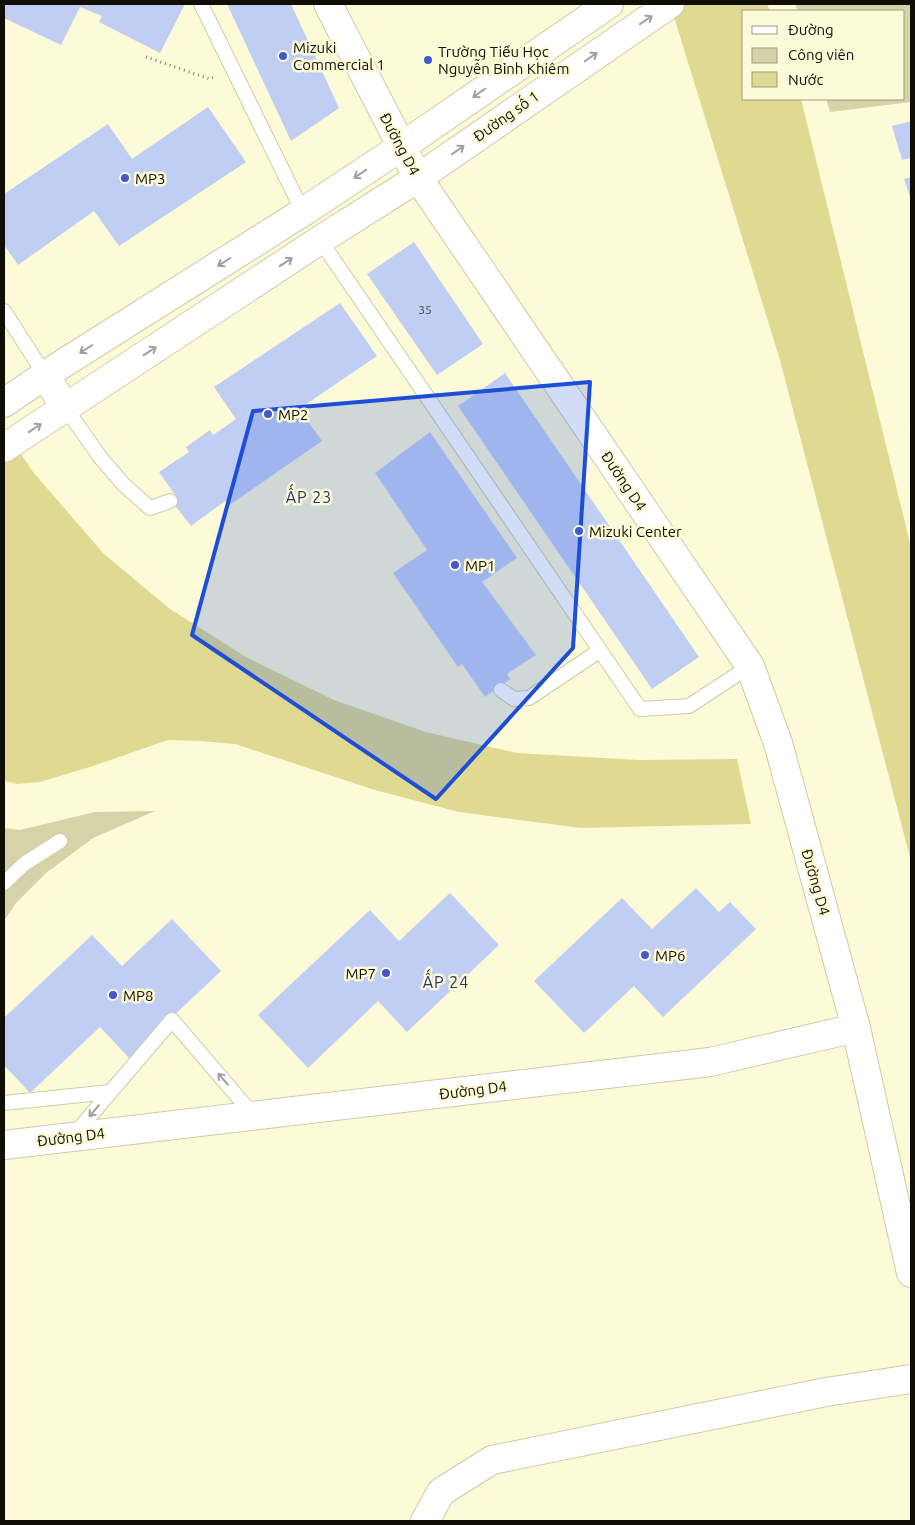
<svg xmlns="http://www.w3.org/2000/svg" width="915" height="1525" font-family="Ubuntu,sans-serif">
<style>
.green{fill:#d7d3a8}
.water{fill:#e0d992}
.building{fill:#c1cef4}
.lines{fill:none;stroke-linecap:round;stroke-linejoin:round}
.service-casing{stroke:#cecbaa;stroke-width:16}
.minor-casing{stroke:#cecbaa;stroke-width:30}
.tertiary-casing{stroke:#cecbaa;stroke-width:30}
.path{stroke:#7d7b65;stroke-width:3;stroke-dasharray:1 4;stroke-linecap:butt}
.service{stroke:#fff;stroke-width:14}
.minor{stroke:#fff;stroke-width:28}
.tertiary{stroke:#fff;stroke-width:28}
.oneway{stroke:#a09f9b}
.marked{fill:#1d4ed8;fill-opacity:0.2;stroke:#1d4ed8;stroke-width:4;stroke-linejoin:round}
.poi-dot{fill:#4358cc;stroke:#fcfad7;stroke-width:2}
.labels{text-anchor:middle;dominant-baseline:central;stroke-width:5;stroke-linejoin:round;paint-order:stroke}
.number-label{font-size:12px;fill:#3d3f41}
.poi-label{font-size:15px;fill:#110f05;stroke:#fcfad7;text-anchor:start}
.street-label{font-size:15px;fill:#110f05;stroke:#fcfad7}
.neighbourhood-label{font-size:16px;letter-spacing:1px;fill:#27346d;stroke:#fcfad7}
</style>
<rect width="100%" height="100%" fill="#fcfad7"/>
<g class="green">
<polygon points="795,4 911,4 911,102 830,112 826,99 904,99 904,11 798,11"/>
<polygon points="155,811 93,838 46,873 16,903 4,921 4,828 20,830 95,812"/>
</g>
<g class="water">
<polygon points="670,4 767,4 770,11 744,11 744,99 801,99 911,547 911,861 780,360"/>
<polygon points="4,429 33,472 104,554 170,609 246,657 334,700 426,732 517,753 638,760 737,759 751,824 581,828 459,812 375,790 235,744 201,741 168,740 93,766 40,782 17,784 4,781"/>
</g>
<g class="building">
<polygon points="4,4 185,4 160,53 99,22 102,16 80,7 61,45 4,18"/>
<polygon points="227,4 291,4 339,108 291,141"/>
<polygon points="208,107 246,162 119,246 94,211 18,265 4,245 4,194 108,124 132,159"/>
<polygon points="911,121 911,158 902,160 892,126"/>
<polygon points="911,177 911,200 904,179"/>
<polygon points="414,242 483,344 437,375 367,274"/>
<polygon points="340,303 377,356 299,409 322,441 228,506 225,501 191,526 173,503 178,499 159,472 189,452 186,447 210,430 213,435 236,419 214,387"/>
<polygon points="505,373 699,657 652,689 458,406"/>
<polygon points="430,432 517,558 482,582 536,655 507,674 510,679 485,697 462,664 458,667 393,573 427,550 375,473"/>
<polygon points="696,888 719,912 730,902 756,929 663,1017 634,986 584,1033 534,981 622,898 652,929"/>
<polygon points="450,893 499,945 407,1032 378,1001 308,1068 258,1015 370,910 399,941"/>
<polygon points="172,919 221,971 129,1058 100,1027 30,1093 4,1065 4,1018 92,935 122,966"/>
</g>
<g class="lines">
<defs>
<g id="service">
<polyline points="201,4 303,212"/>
<polyline points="320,240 640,709 689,706 750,666"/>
<polyline points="4,311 45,375"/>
<polyline points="65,407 100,457 124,485 150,508 170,501"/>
<polyline points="501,690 514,699 529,698 599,651"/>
<polyline points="4,883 24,864 60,841"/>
<polyline points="4,1103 110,1092"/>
<polyline points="73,1136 172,1020 254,1116"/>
</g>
<g id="minor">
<polyline points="45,375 65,407"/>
<polyline points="856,1028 911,1273"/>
<polyline points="4,1145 710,1062 856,1028 778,743 750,666 418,178 328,4"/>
<polyline points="425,1521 441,1492 492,1460 826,1392 911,1379"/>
</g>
<g id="tertiary">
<polyline points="4,403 45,375 303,212 401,147 609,4"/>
<polyline points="4,448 320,240 418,178 670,4"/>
</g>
</defs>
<use href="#service" class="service-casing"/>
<use href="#minor" class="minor-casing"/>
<use href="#tertiary" class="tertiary-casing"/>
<polyline class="path" points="146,57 210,79 216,76"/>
<use href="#service" class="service"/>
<use href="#minor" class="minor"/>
<use href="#tertiary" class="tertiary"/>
</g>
<defs><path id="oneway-shaft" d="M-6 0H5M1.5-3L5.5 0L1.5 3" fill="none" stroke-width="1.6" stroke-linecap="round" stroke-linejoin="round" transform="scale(1.25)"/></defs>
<g class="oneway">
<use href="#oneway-shaft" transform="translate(646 20) rotate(-34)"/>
<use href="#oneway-shaft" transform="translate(591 57) rotate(-35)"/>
<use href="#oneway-shaft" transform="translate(479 93) rotate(145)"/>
<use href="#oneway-shaft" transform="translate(458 150) rotate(-35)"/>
<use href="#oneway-shaft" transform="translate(360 174) rotate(147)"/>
<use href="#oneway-shaft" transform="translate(224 262) rotate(148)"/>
<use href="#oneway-shaft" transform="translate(286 262) rotate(-33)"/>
<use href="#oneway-shaft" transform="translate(86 349) rotate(148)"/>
<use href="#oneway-shaft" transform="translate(150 351) rotate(-33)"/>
<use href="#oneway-shaft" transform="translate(35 428) rotate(-34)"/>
<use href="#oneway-shaft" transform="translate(223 1079) rotate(-131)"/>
<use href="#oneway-shaft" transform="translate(94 1111) rotate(130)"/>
</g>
<path class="marked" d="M590,382L573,648L436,799L192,635L253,411Z"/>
<g class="poi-dot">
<circle cx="283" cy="56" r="5"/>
<circle cx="428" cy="60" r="5"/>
<circle cx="125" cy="178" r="5"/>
<circle cx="268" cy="414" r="5"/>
<circle cx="579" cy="531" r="5"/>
<circle cx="455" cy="565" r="5"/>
<circle cx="645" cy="955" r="5"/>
<circle cx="386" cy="973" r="5"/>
<circle cx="113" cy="995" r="5"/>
</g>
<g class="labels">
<g class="number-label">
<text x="425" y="309">35</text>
</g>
<g class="poi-label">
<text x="293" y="47">Mizuki<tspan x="293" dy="17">Commercial 1</tspan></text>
<text x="438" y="51">Trường Tiểu Học<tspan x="438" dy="17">Nguyễn Bỉnh Khiêm</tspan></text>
<text x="135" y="178">MP3</text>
<text x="278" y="414">MP2</text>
<text x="589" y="531">Mizuki Center</text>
<text x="465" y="565">MP1</text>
<text x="655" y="955">MP6</text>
<text x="376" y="973" text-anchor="end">MP7</text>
<text x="123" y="995">MP8</text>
</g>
<g class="street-label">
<text transform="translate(506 116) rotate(-35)">Đường số 1</text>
<text transform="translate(400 144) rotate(62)">Đường D4</text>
<text transform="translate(624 481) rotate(56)">Đường D4</text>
<text transform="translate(816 882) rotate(74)">Đường D4</text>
<text transform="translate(473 1090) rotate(-7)">Đường D4</text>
<text transform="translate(71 1137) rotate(-7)">Đường D4</text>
</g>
<g class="neighbourhood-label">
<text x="309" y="497">ẤP 23</text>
<text x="446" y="982">ẤP 24</text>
</g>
</g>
<rect width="915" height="1525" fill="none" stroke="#110f05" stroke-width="10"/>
<rect x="742" y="10" width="162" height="90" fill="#fcfad7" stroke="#9e9c83"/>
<rect x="752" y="26" width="25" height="8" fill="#ffffff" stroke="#9e9c83"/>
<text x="788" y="35" font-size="15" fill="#110f05">Đường</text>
<rect x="752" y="48" width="25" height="15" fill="#d7d3a8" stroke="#9e9c83"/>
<text x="788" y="60" font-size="15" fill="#110f05">Công viên</text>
<rect x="752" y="72" width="25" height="15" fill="#e0d992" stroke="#9e9c83"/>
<text x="788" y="85" font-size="15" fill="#110f05">Nước</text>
</svg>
